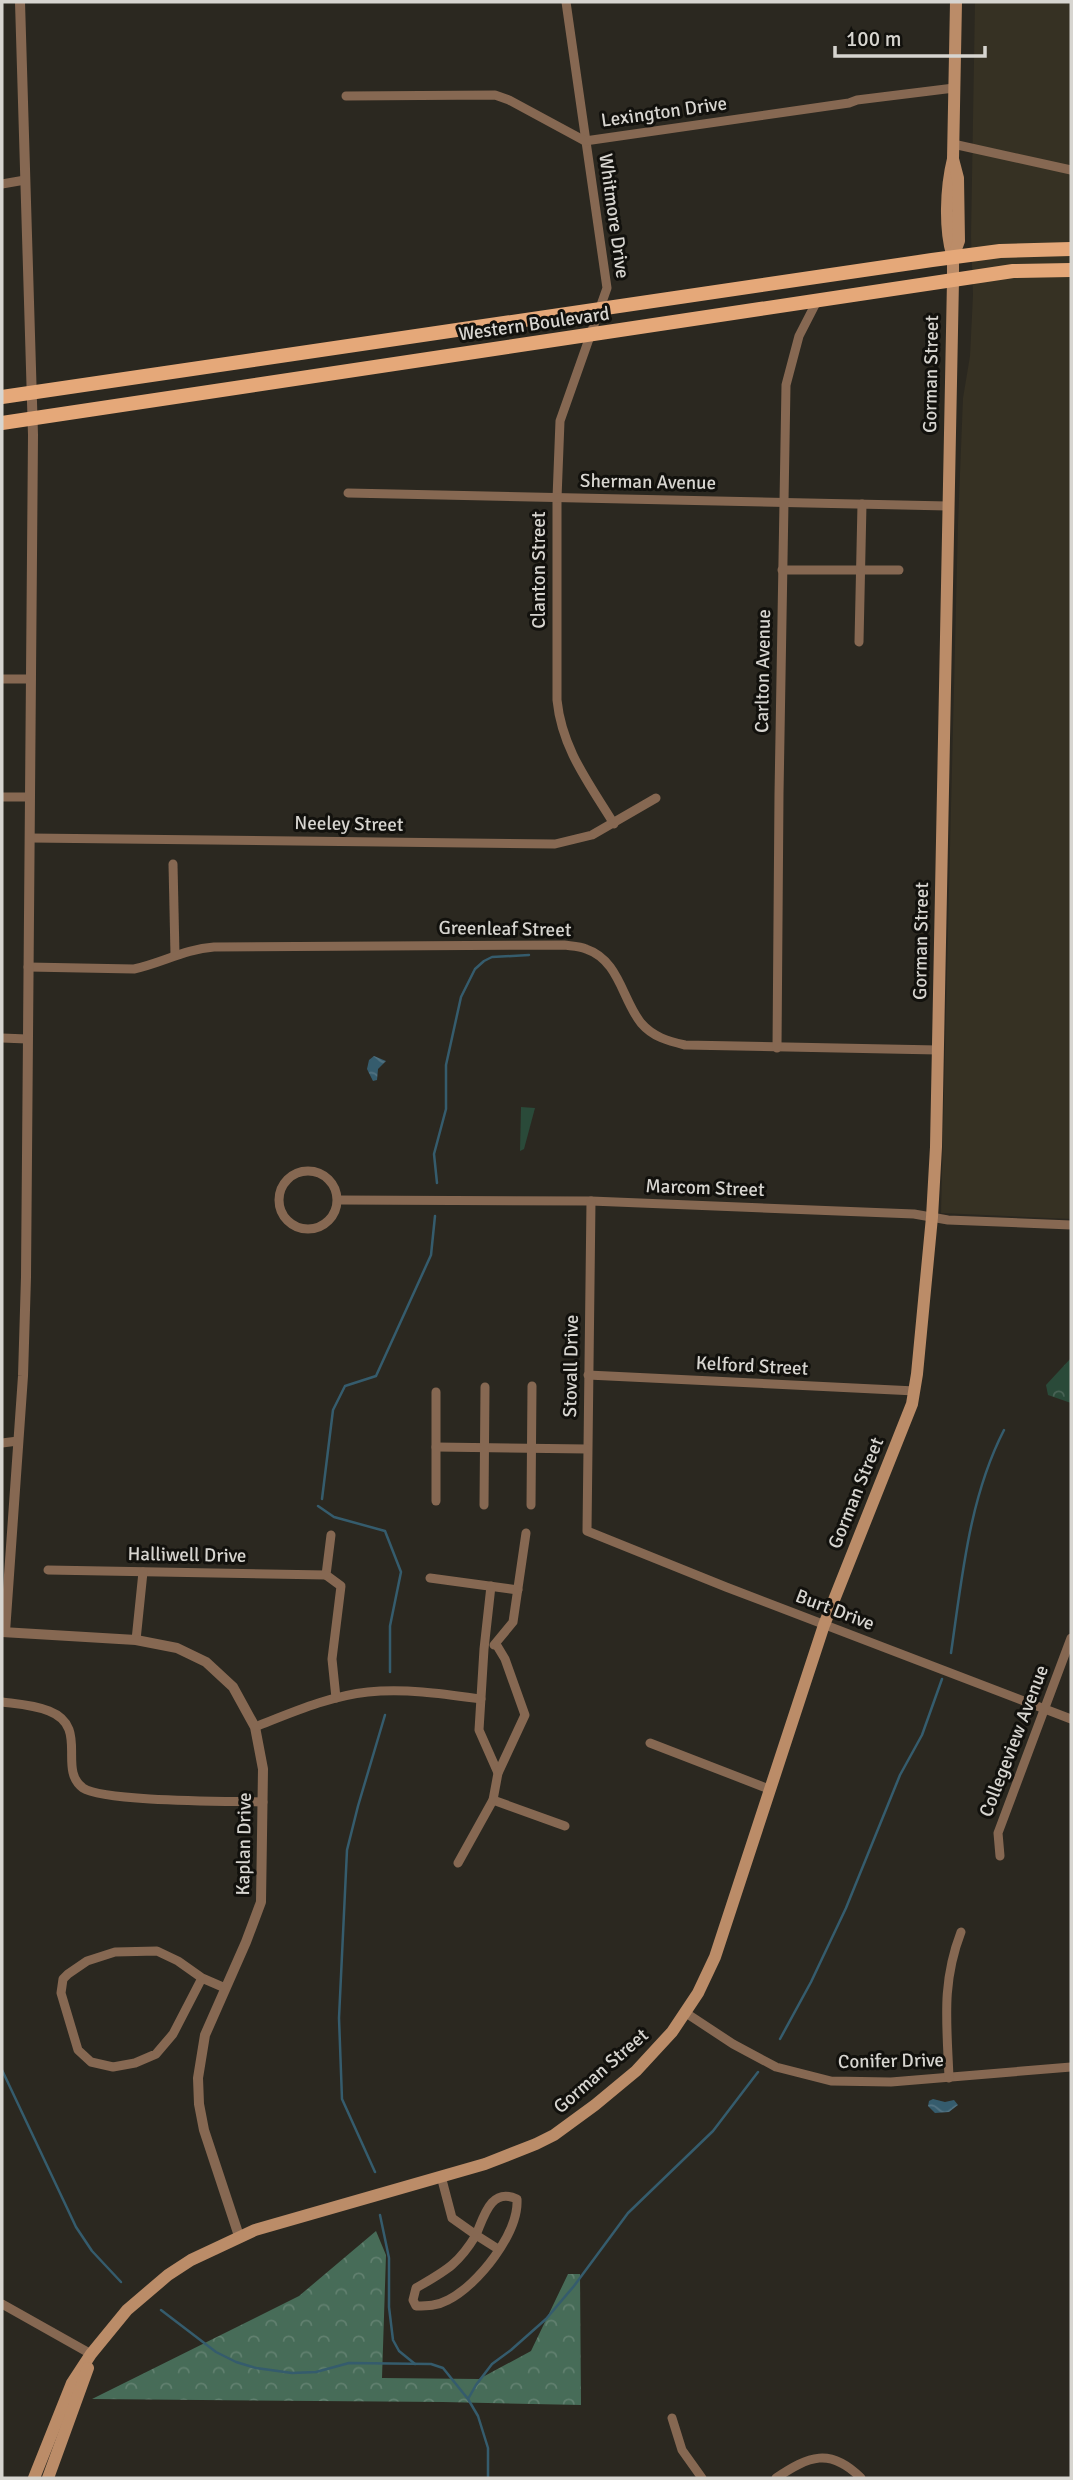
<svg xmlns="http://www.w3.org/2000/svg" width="1073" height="2480" font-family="Signika,sans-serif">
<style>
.built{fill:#363123}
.grass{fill:#2a4a39}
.forest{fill:url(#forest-crowns)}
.park{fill:url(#park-crowns)}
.water{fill:url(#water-waves)}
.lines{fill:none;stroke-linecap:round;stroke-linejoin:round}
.stream{stroke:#355c6d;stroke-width:2.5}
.minor{stroke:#866852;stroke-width:9}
.tertiary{stroke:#866852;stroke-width:10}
.secondary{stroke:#bb8c68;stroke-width:12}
.primary{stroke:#e5a879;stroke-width:14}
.labels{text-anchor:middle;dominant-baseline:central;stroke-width:6;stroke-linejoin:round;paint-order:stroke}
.street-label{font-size:19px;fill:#d7d5d0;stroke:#12110d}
</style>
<defs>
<pattern id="forest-crowns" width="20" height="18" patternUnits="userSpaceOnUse" patternTransform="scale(1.75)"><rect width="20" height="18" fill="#476c58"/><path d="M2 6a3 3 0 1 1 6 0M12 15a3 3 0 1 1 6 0" fill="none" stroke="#61806f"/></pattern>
<pattern id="park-crowns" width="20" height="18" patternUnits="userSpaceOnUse" patternTransform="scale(1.75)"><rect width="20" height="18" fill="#2a4a39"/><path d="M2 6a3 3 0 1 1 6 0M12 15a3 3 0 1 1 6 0" fill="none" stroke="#486355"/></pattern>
<pattern id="water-waves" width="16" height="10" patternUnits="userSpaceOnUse" patternTransform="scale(1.75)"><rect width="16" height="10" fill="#355c6d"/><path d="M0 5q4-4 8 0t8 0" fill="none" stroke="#527281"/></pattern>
</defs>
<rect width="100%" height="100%" fill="#2b2820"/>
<polygon class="built" points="975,2 1071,2 1071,1219 941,1213 958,524 963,398 970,356 973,295 971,236"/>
<polygon class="grass" points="521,1107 535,1108 524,1149 520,1151"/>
<polygon class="forest" points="376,2231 386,2255 382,2378 479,2379 531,2351 568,2274 580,2274 581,2405 443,2402 92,2399 299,2296"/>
<polygon class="park" points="1071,1358 1071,1403 1048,1395 1046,1385"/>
<g class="water">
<polygon points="374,1056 386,1061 378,1069 377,1080 373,1081 367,1069 369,1060"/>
<polygon points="933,2099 945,2102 954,2100 958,2105 949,2112 935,2113 928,2106 929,2101"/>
</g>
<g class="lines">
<g class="stream">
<polyline points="437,1183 434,1154 446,1109 446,1065 461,997 475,969 484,961 492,957 529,955"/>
<polyline points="322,1499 333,1410 345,1386 376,1376 431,1255 435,1216"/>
<polyline points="318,1506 334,1517 385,1531 401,1572 390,1626 390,1672"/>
<path d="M951,1653C962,1578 969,1498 1004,1430"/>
<polyline points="780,2039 811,1982 846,1908 900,1775 922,1735 942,1679"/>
<polyline points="2,2070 76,2227 92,2251 121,2282"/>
<polyline points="375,2172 342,2099 339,2018 347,1850 358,1806 385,1715"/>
<polyline points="380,2215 389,2258 389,2307 393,2340 399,2351 415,2364"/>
<polyline points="161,2310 216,2352 236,2362 256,2368 292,2373 316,2372 349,2363 431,2364 443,2368 468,2399 478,2416 488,2448 488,2478"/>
<polyline points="468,2399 476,2385 492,2364 511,2350 546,2319 574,2286 628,2213 713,2131 758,2072"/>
</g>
<g class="minor">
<path d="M566,2L607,288L560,421L557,498V700C562,749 589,783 614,824"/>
<polyline points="346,96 495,95 509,100 585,141 849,103 857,100 954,88"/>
<polyline points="953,144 1071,170"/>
<polyline points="2,184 25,180"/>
<polyline points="348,493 948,506"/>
<polyline points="782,570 899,570"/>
<polyline points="859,642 862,504"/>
<polyline points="2,679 31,679"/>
<polyline points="2,797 30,797"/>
<polyline points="30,838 555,844 592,835 656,798"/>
<polyline points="173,864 175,955"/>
<path d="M28,967L134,969C162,963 185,949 214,947L564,945C571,946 580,946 586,949C619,960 622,999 641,1023C653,1037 668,1041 685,1045L938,1050"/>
<polyline points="2,1038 27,1039"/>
<polyline points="777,1048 779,794 786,385 799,336 817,301"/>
<circle cx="308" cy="1200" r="29"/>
<polyline points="338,1200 591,1201 914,1214 948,1220 1071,1225"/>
<polyline points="591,1201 587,1531 726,1587 1071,1719"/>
<polyline points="588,1375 915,1391"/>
<polyline points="2,1443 18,1441"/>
<polyline points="436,1447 587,1449"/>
<polyline points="436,1501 436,1392"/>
<polyline points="484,1505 485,1387"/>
<polyline points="531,1505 532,1386"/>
<polyline points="331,1535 326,1575 341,1586 332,1659 336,1698"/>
<polyline points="48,1570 326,1575"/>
<polyline points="430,1578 518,1590"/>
<polyline points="491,1586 484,1649 479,1730 498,1773"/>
<polyline points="136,1640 143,1572"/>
<polyline points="494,1645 513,1622 526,1533"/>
<path d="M2,1702C17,1704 34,1705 49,1711C90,1727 57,1769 83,1788C104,1802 232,1801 263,1802"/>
<path d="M255,1727C291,1713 329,1696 368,1692C405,1688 445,1694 481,1699"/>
<polyline points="650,1743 769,1789"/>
<polyline points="493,1800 565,1826"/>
<polyline points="1000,1856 998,1833 1071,1638"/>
<polyline points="458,1863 493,1800 498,1773 525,1715 505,1659 496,1644"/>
<polyline points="202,1978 173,2034 156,2054 135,2063 113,2067 91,2062 78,2050 61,1993 63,1979 68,1974 87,1961 115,1952 157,1951 178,1961 202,1978 225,1988"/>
<polyline points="686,2013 733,2044 776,2067 831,2081 891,2082 1071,2067"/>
<path d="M949,2078C947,2024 941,1984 961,1932"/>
<path d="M441,2176L452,2218L476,2235C484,2216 491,2187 517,2199C519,2233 478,2285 448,2300C437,2306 427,2306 416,2306L413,2300L416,2288C445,2271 458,2265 476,2235L498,2249"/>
<polyline points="2,2304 91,2354"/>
<polyline points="672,2418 682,2450 702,2478"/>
<path d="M776,2478C809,2456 830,2447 861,2478"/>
</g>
<g class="tertiary">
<polyline points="2,1632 136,1640 177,1648 206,1662 233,1687 255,1727 263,1769 261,1902 246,1942 205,2035 198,2078 199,2104 204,2130 239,2236"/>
<polyline points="5,1632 23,1376 26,1277 33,435 20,2"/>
</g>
<g class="secondary">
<path d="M953,257C944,230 946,187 953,159L956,2"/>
<polyline points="34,2478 72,2383 91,2354 127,2310 168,2275 191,2260 255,2230 485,2164 536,2144 554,2135 595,2105 636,2071 672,2032 698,1993 715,1957 824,1625 912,1404 917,1374 932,1217 936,1147 953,280 953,257 959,241 958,178 953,159"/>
<polyline points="48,2478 88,2368"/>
</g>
<g class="primary">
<polyline points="2,397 932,260 1000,251 1071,249"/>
<polyline points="2,423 1013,271 1071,270"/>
</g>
</g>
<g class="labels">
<g class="street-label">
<text transform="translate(664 112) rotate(-8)">Lexington Drive</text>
<text transform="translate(614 216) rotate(82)">Whitmore Drive</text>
<text transform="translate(534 324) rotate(-8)">Western Boulevard</text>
<text transform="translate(931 374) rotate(-89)">Gorman Street</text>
<text transform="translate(648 482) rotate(1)">Sherman Avenue</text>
<text transform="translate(539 570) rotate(-90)">Clanton Street</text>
<text transform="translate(763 671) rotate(-89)">Carlton Avenue</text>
<text transform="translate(349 824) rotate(1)">Neeley Street</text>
<text transform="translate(505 929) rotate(1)">Greenleaf Street</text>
<text transform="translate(921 941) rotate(-89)">Gorman Street</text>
<text transform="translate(705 1188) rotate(2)">Marcom Street</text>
<text transform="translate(571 1366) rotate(-89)">Stovall Drive</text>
<text transform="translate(752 1366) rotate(3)">Kelford Street</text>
<text transform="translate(856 1493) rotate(-68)">Gorman Street</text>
<text transform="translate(187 1555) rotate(1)">Halliwell Drive</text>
<text transform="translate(835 1610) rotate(21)">Burt Drive</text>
<text transform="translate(1014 1741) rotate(-69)">Collegeview Avenue</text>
<text transform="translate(244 1844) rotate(-89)">Kaplan Drive</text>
<text transform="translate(891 2061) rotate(-1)">Conifer Drive</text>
<text transform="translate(601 2071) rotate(-41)">Gorman Street</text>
</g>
</g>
<rect width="1073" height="2480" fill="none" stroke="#d7d5d0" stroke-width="7"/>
<path d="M835 46v10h150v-10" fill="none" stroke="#d7d5d0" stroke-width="3.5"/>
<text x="846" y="46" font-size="21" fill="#d7d5d0" stroke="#12110d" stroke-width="5" paint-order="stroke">100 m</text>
</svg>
